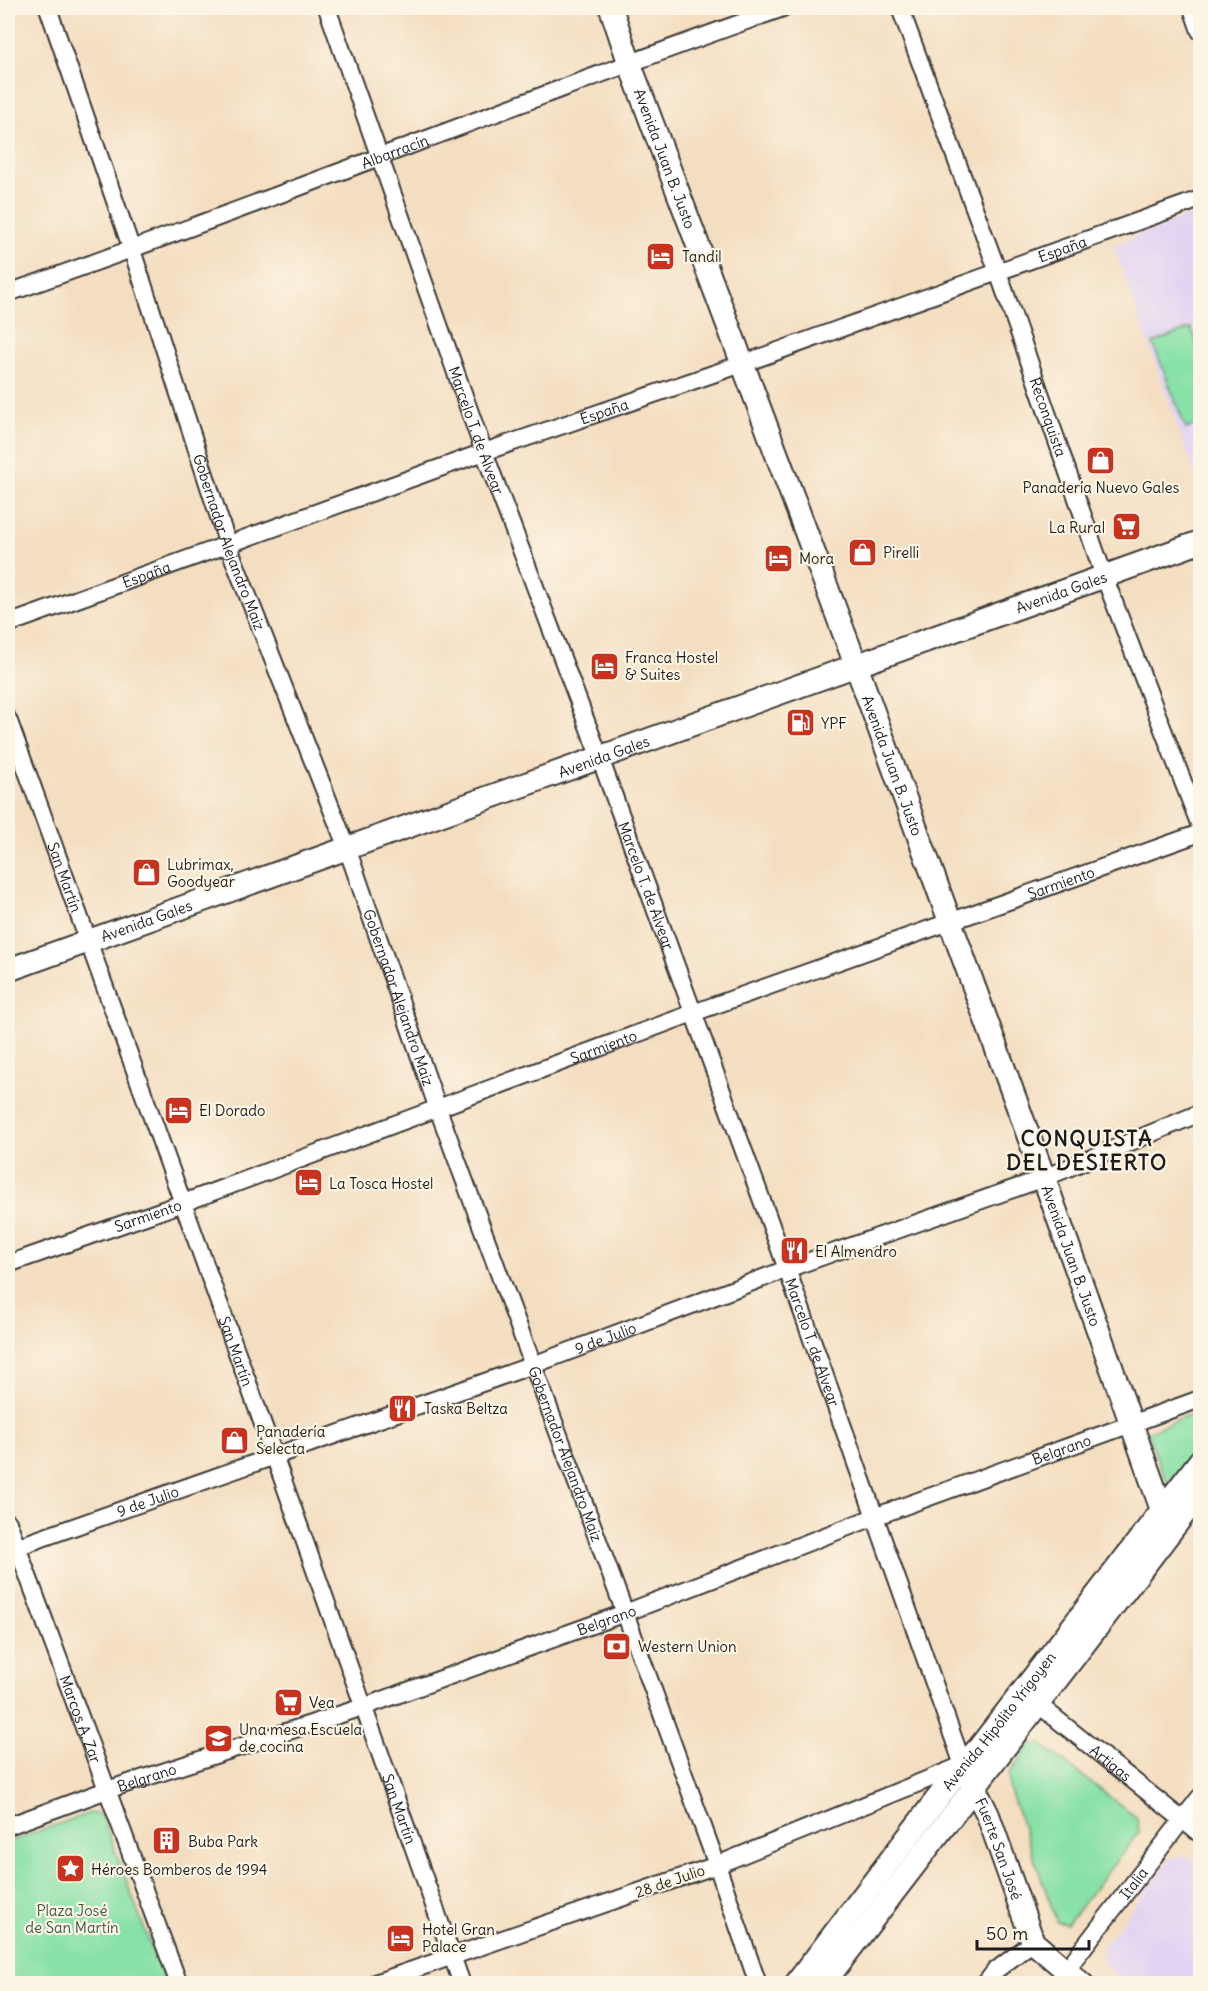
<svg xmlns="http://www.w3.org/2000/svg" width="1208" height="1991" font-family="Delius,sans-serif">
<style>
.built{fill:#e2d4f3}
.green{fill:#88e1a7;stroke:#527e62;stroke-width:1.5}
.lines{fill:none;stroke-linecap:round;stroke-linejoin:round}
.minor-casing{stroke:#3c3935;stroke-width:20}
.major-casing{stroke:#3c3935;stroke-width:26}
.minor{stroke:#fff;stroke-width:16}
.major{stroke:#fff;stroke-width:22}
.labels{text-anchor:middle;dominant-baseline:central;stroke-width:4.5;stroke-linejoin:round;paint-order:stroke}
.street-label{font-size:15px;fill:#1c1c1c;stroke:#fcf5e5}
.poi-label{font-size:15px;fill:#1c1c1c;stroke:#fcf5e5;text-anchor:start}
.park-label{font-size:15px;fill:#3c5746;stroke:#fcf5e5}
.district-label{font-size:21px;font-weight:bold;letter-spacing:1.5px;fill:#1c1c1c;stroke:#fcf5e5}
</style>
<rect width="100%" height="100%" fill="#fcf5e5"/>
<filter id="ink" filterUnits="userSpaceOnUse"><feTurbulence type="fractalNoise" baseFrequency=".0167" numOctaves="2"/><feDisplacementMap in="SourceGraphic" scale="12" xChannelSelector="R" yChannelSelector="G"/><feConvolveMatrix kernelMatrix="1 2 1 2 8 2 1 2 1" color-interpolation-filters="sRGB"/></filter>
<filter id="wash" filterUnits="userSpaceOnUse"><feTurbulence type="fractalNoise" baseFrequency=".008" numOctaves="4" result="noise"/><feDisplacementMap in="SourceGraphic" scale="24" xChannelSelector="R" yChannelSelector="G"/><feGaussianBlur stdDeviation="1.35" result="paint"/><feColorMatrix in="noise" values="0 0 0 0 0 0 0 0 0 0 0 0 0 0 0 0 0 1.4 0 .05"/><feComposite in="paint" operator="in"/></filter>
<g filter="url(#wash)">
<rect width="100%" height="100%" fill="#f4dec1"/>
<g class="built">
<polygon points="1200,211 1200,479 1197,480 1113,245"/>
<polygon points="1188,1855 1200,1864 1200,1983 1128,1983 1102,1963 1101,1950 1170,1858"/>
</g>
<g class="green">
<polygon points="1191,328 1200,353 1200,423 1186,429 1153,343"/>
<polygon points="1200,1410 1200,1444 1173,1480 1167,1483 1149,1438 1148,1432"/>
<polygon points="1041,1744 1137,1818 1139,1832 1067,1924 1057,1922 1009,1788 1009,1774 1030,1745"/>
<polygon points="90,1813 98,1814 103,1819 165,1983 8,1983 8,1842"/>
</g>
</g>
<g filter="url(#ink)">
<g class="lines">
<defs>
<g id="minor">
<path id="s1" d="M48,8L132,250L228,545L347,848L438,1109L625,1613L717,1865L758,1984"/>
<path id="s2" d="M327,8L484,452L600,758L787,1269L963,1765L717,1865L372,1984"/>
<path id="s3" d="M900,8L998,272L1104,576L1200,826"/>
<polyline points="1192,8 1200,31"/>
<path id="s4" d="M8,293C268,203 523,99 783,8"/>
<path id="s5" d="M8,624L484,452L742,364L1200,199"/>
<path id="s6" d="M8,719L274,1455L462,1984"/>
<path id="s7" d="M8,1264L183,1203L693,1013L1200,833"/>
<path id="s8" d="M8,1522L179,1984"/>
<path id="s9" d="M8,1550L533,1365L787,1269L1044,1178L1200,1113"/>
<path id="s10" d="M1029,1697L1200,1834"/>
<path id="s11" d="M8,1826L107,1790L363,1707L625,1613L874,1517L1200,1399"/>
<path id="s12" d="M1066,1970L1200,1797"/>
<polyline points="985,1984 995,1971 1033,1942"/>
</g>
<g id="major">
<path id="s13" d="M611,8L629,62L856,665L1044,1178L1162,1510L1177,1522"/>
<path id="s14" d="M8,970L1200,542"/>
<path id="s15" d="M969,1777L988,1815L1033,1942L1082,1984"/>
<path id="s16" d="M796,1984L963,1765L979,1748L1200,1461"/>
<polyline points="823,1984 1200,1493"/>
</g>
</defs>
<use href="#minor" class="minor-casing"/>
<use href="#major" class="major-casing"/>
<use href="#minor" class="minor"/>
<use href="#major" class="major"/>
</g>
</g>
<defs>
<symbol id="hotel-square" viewBox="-11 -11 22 22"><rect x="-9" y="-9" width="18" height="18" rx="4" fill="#c8321e" stroke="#fcf5e5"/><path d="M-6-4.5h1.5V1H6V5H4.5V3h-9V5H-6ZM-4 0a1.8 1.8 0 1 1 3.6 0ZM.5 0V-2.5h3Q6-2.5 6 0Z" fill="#fff"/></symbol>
<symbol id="shop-square" viewBox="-11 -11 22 22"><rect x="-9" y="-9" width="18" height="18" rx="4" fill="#c8321e" stroke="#fcf5e5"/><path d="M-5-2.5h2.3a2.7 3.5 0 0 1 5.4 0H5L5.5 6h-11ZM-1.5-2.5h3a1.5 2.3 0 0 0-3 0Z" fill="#fff"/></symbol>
<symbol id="supermarket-square" viewBox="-11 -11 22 22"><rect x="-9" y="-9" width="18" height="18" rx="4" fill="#c8321e" stroke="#fcf5e5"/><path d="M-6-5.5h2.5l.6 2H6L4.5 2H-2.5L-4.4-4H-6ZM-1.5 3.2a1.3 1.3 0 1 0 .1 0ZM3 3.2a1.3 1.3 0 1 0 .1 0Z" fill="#fff"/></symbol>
<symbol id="fuel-square" viewBox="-11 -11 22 22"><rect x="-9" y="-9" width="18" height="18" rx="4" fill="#c8321e" stroke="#fcf5e5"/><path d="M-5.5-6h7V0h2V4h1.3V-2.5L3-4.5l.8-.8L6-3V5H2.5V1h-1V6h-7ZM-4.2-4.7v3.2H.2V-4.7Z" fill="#fff"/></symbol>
<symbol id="restaurant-square" viewBox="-11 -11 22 22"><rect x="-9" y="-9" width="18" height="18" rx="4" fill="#c8321e" stroke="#fcf5e5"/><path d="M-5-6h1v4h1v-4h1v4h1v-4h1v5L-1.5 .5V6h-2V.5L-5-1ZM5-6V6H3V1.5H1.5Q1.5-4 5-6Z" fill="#fff"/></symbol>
<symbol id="bank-square" viewBox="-11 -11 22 22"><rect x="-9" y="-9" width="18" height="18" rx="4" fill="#c8321e" stroke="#fcf5e5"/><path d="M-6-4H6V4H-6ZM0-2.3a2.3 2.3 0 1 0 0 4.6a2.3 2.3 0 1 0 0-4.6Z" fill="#fff"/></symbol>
<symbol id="school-square" viewBox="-11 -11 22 22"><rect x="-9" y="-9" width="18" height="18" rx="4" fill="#c8321e" stroke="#fcf5e5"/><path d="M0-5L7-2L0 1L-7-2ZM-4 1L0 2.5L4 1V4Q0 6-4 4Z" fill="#fff"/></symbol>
<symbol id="building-square" viewBox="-11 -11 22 22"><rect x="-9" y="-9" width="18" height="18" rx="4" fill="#c8321e" stroke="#fcf5e5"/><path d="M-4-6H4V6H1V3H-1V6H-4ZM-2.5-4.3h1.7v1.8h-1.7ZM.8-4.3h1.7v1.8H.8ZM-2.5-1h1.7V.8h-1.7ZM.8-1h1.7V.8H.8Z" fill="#fff"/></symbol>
<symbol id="sight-square" viewBox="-11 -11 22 22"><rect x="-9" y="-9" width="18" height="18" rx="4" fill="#c8321e" stroke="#fcf5e5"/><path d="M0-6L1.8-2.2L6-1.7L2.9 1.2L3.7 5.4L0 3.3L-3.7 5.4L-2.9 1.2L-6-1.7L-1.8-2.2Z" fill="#fff"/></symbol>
</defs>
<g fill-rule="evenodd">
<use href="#hotel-square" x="644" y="240" width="33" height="33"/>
<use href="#shop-square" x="1084" y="444" width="33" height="33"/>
<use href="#supermarket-square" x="1110" y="510" width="33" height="33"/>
<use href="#shop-square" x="846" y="536" width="33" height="33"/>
<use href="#hotel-square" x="762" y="542" width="33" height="33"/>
<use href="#hotel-square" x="588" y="650" width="33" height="33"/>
<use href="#fuel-square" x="784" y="706" width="33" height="33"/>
<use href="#shop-square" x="130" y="856" width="33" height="33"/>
<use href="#hotel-square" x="162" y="1094" width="33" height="33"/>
<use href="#hotel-square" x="292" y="1166" width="33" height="33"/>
<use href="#restaurant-square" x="778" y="1234" width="33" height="33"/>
<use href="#restaurant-square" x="386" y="1392" width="33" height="33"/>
<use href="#shop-square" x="218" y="1424" width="33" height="33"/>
<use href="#bank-square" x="600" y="1630" width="33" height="33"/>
<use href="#supermarket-square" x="272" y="1686" width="33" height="33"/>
<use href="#school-square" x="202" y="1722" width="33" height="33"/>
<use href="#building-square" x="150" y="1824" width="33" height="33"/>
<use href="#sight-square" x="54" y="1852" width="33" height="33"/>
<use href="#hotel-square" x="384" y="1922" width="33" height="33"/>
</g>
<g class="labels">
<g class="street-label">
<text stroke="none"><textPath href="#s4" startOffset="412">Albarracín</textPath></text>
<text stroke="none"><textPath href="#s13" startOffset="160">Avenida Juan B. Justo</textPath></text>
<text stroke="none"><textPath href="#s5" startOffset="1119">España</textPath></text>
<text stroke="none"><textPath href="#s5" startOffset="633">España</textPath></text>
<text stroke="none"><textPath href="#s3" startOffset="435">Reconquista</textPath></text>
<text stroke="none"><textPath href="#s2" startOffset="448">Marcelo T. de Alvear</textPath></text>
<text stroke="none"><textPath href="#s1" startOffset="564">Gobernador Alejandro Maiz</textPath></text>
<text stroke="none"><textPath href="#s5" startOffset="147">España</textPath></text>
<text stroke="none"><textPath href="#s14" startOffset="1119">Avenida Gales</textPath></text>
<text stroke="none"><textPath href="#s14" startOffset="633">Avenida Gales</textPath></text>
<text stroke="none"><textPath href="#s13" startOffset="808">Avenida Juan B. Justo</textPath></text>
<text stroke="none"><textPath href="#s6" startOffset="168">San Martín</textPath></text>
<text stroke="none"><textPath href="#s7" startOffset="1120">Sarmiento</textPath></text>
<text stroke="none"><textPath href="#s2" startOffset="934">Marcelo T. de Alvear</textPath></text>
<text stroke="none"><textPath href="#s14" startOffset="147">Avenida Gales</textPath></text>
<text stroke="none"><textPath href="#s1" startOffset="1050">Gobernador Alejandro Maiz</textPath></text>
<text stroke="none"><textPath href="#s7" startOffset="634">Sarmiento</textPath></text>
<text stroke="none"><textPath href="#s7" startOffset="148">Sarmiento</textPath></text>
<text stroke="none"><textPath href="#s13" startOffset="1330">Avenida Juan B. Justo</textPath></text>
<text stroke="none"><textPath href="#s9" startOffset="634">9 de Julio</textPath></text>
<text stroke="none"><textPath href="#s2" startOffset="1420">Marcelo T. de Alvear</textPath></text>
<text stroke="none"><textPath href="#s6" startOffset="672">San Martín</textPath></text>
<text stroke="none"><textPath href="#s11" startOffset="1119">Belgrano</textPath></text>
<text stroke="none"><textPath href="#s1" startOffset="1536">Gobernador Alejandro Maiz</textPath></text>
<text stroke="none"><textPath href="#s9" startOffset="148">9 de Julio</textPath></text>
<text stroke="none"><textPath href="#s11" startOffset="633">Belgrano</textPath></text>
<text stroke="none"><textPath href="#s8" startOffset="210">Marcos A. Zar</textPath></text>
<text stroke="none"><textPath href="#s16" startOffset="332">Avenida Hipólito Yrigoyen</textPath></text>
<text stroke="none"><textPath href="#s10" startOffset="105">Artigas</textPath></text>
<text stroke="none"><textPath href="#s11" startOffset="147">Belgrano</textPath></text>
<text stroke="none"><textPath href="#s6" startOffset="1158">San Martín</textPath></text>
<text stroke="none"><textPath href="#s15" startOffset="78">Fuerte San José</textPath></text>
<text transform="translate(670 1881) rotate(-19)">28 de Julio</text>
<text stroke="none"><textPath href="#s12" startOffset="110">Italia</textPath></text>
</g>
<g class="poi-label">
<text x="682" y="256">Tandil</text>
<text x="1101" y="487" text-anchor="middle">Panadería Nuevo Gales</text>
<text x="1105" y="527" text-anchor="end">La Rural</text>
<text x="883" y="552">Pirelli</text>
<text x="799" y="558">Mora</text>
<text x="625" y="657">Franca Hostel<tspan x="625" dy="17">&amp; Suites</tspan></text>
<text x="821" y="723">YPF</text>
<text x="167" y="864">Lubrimax,<tspan x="167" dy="17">Goodyear</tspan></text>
<text x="199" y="1110">El Dorado</text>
<text x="329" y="1183">La Tosca Hostel</text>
<text x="815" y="1251">El Almendro</text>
<text x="424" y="1408">Taska Beltza</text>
<text x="256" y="1431">Panadería<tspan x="256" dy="17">Selecta</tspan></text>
<text x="638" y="1646">Western Union</text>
<text x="309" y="1702">Vea</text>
<text x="239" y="1729">Una mesa Escuela<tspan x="239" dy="17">de cocina</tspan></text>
<text x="188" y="1841">Buba Park</text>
<text x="91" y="1869">Héroes Bomberos de 1994</text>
<text x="422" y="1929">Hotel Gran<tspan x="422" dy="17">Palace</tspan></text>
</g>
<g class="park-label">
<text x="72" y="1910">Plaza José<tspan x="72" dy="17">de San Martín</tspan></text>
</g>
<g class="district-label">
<text x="1087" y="1138">CONQUISTA<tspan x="1087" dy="24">DEL DESIERTO</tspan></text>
</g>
</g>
<rect width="1208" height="1991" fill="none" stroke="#fcf5e5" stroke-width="30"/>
<path d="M977 1940v9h112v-9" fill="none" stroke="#1c1c1c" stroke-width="3"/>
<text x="986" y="1940" font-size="18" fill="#1c1c1c" stroke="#fcf5e5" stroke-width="4.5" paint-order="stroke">50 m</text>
</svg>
